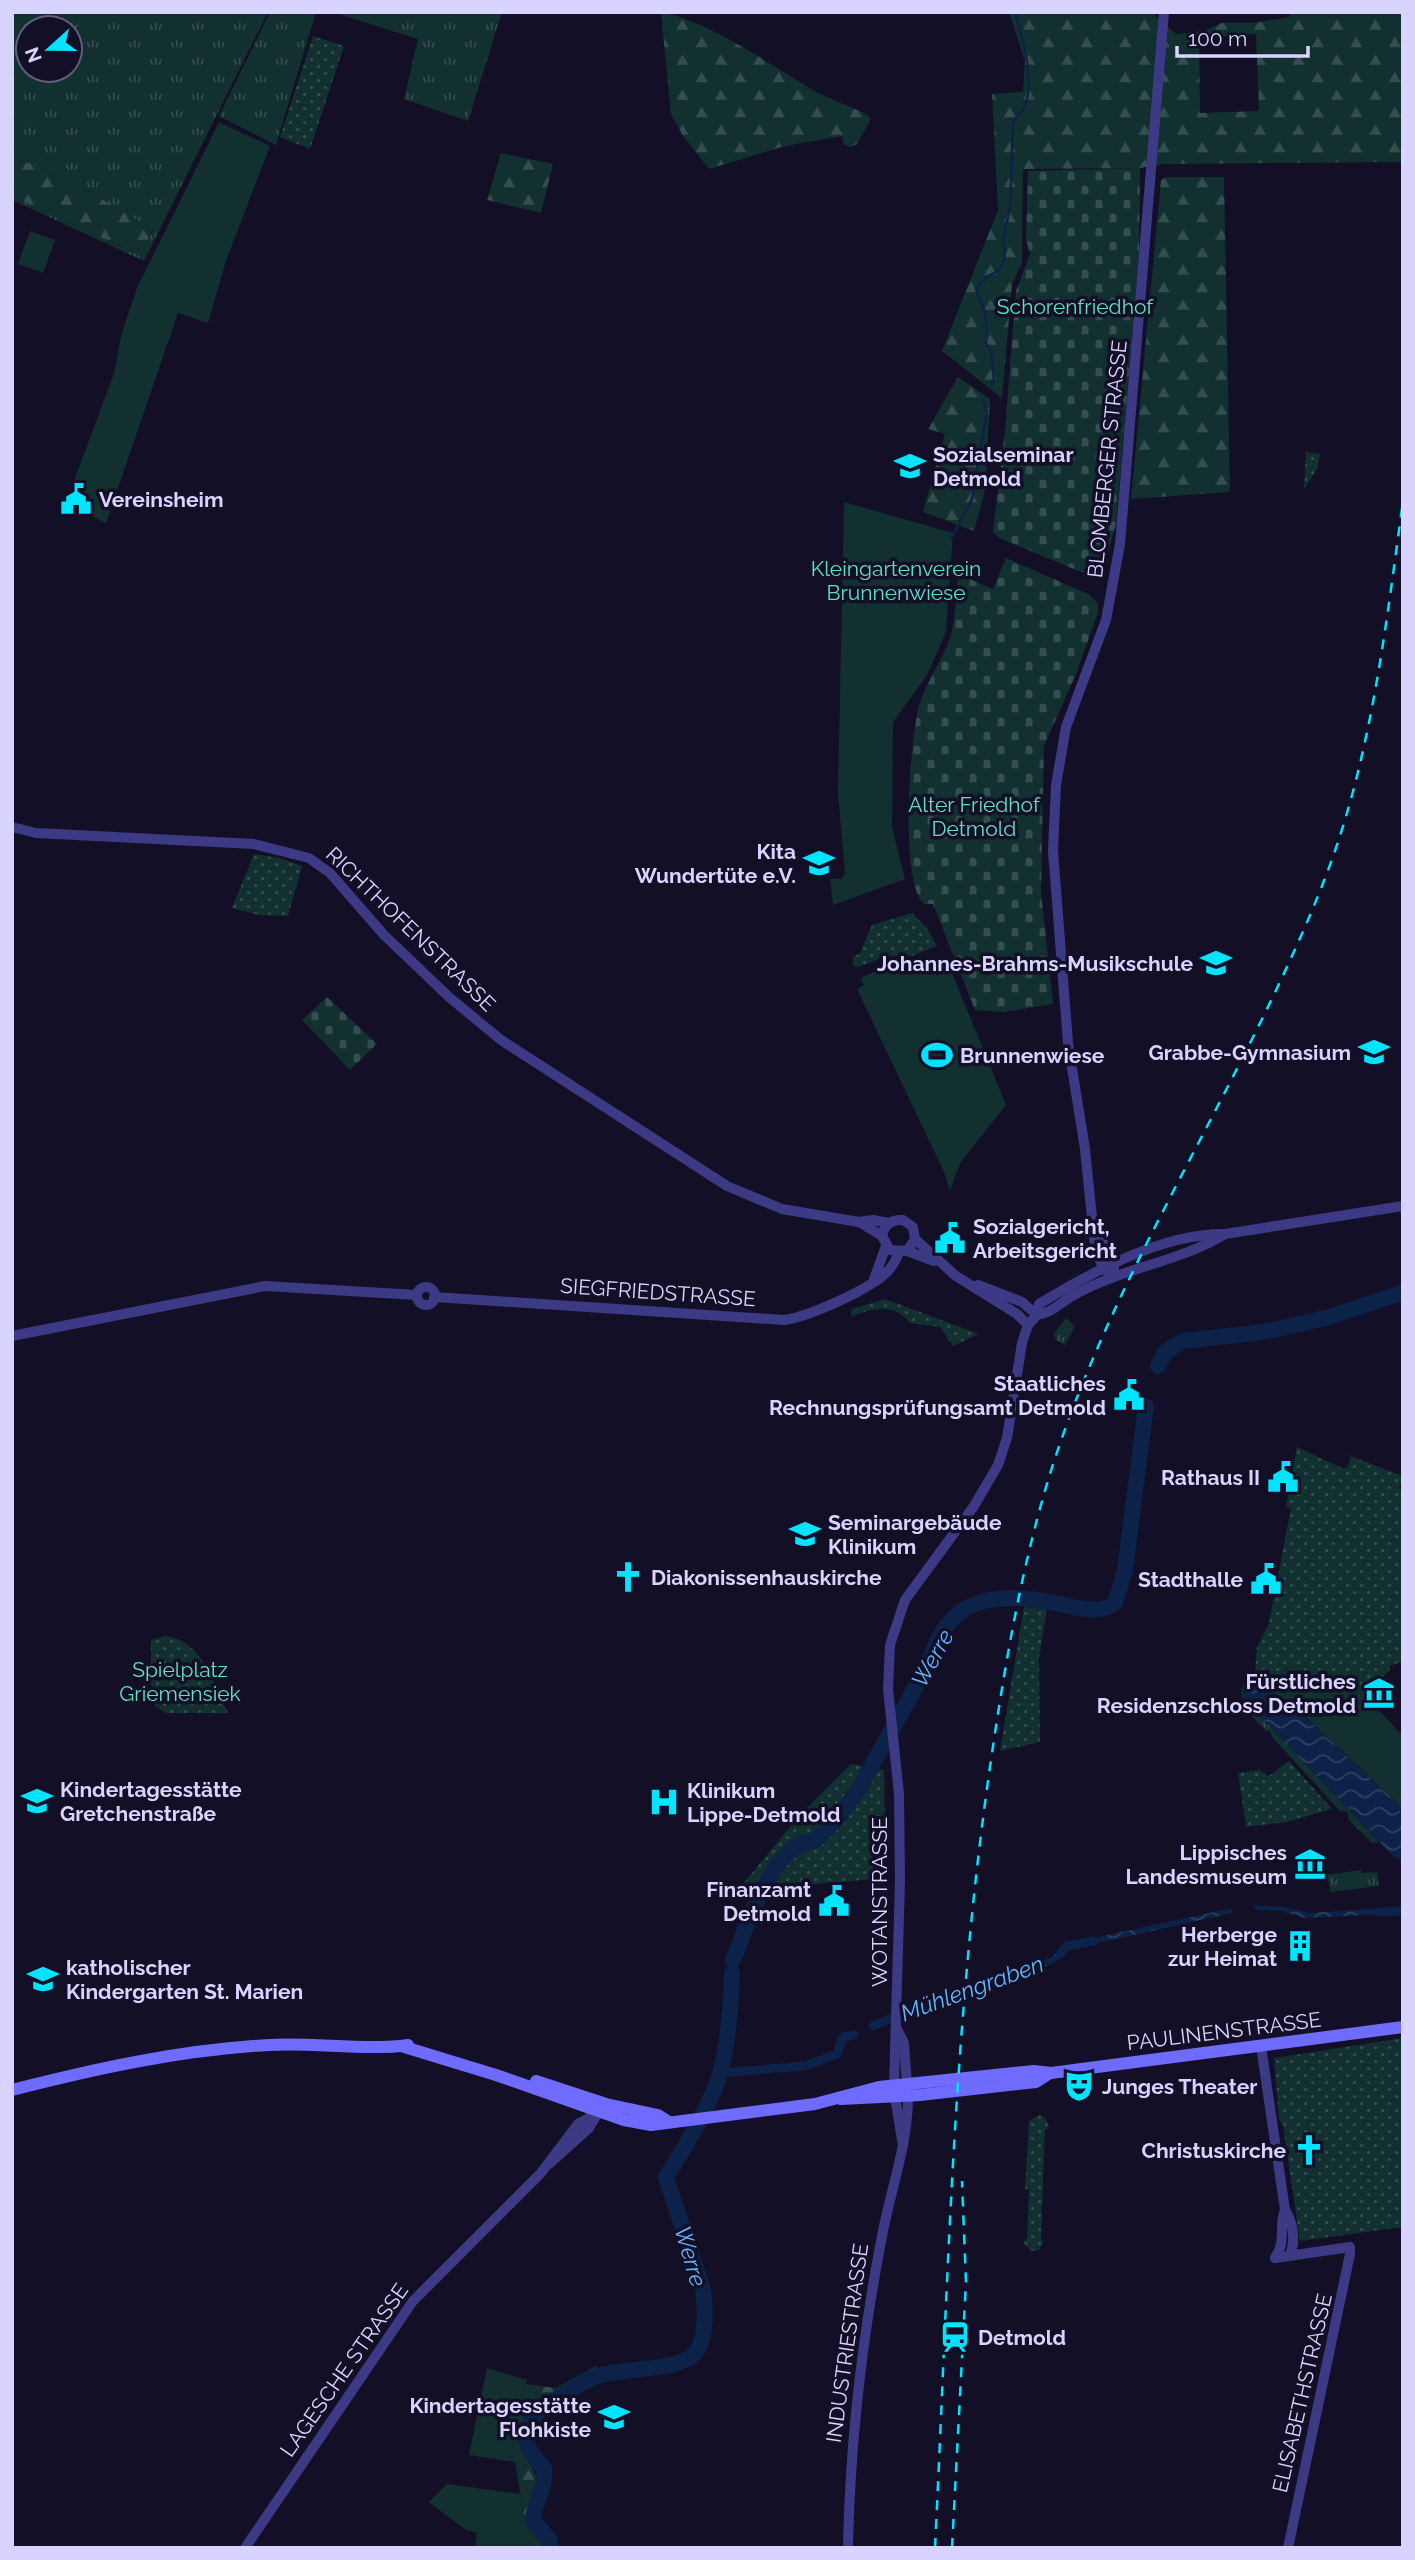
<svg xmlns="http://www.w3.org/2000/svg" width="1415" height="2560" font-family="Raleway,sans-serif">
<style>
.grass{fill:url(#grass-tufts);fill-rule:evenodd}
.forest{fill:url(#forest-firs);fill-rule:evenodd}
.cemetery{fill:url(#cemetery-stones)}
.park{fill:url(#park-dots)}
.garden{fill:#12302f}
.water{fill:url(#water-waves)}
.lines{fill:none;stroke-linecap:round;stroke-linejoin:round}
.stream{stroke:#0c2248;stroke-width:2.5}
.canal{stroke:#0c2248;stroke-width:9}
.river{stroke:#0c2248;stroke-width:16}
.tertiary{stroke:#3d3a85;stroke-width:10}
.secondary{stroke:#6f6bff;stroke-width:12}
.rail{stroke:#00e5ff;stroke-width:2.5;stroke-dasharray:10 9;stroke-linecap:butt}
.labels{text-anchor:middle;dominant-baseline:central;stroke-width:7;stroke-linejoin:round;paint-order:stroke}
.park-label{font-size:21px;fill:#5fe0c0;stroke:#130f26}
.poi-label{font-size:21px;font-weight:bold;fill:#d9d4ff;stroke:#130f26;text-anchor:end}
.street-label{font-size:21px;fill:#d9d4ff;stroke:#130f26}
.water-label{font-size:23px;font-style:italic;fill:#62b6ff;stroke:#130f26}
</style>
<defs>
<pattern id="grass-tufts" width="24" height="20" patternUnits="userSpaceOnUse" patternTransform="scale(1.75)"><rect width="24" height="20" fill="#12302f"/><path d="M3 7l-1-3M5 7V3M7 7l1-3M15 17l-1-3M17 17v-4M19 17l1-3" fill="none" stroke="#344d4e"/></pattern>
<pattern id="forest-firs" width="22" height="20" patternUnits="userSpaceOnUse" patternTransform="scale(1.75)"><rect width="22" height="20" fill="#12302f"/><path d="M5 1l3.5 6h-7zM16 11l3.5 6h-7z" fill="#344d4e"/></pattern>
<pattern id="cemetery-stones" width="16" height="16" patternUnits="userSpaceOnUse" patternTransform="scale(1.75)"><rect width="16" height="16" fill="#12302f"/><path d="M2 7V4a2 2 0 0 1 4 0v3zM10 15v-3a2 2 0 0 1 4 0v3z" fill="#344d4e"/></pattern>
<pattern id="park-dots" width="8" height="8" patternUnits="userSpaceOnUse" patternTransform="scale(1.75)"><rect width="8" height="8" fill="#12302f"/><path d="M2 2h.1M6 6h.1" fill="none" stroke="#344d4e" stroke-width="1.8" stroke-linecap="round"/></pattern>
<pattern id="water-waves" width="16" height="10" patternUnits="userSpaceOnUse" patternTransform="scale(1.75)"><rect width="16" height="10" fill="#0c2248"/><path d="M0 5q4-4 8 0t8 0" fill="none" stroke="#2f4163"/></pattern>
</defs>
<rect width="100%" height="100%" fill="#130f26"/>
<g class="grass">
<path d="M12,12H268L144,261L12,200V196L141,256L153,230L79,186L12,156ZM28,28H70V70H28Z"/>
<polygon points="270,12 316,12 276,145 219,116"/>
<polygon points="332,12 502,12 468,121 404,99 418,39"/>
<polygon points="1066,1318 1075,1326 1065,1345 1056,1340 1054,1334"/>
<path d="M1258,1672L1248,1679L1244,1699L1379,1842L1372,1843L1349,1820L1347,1812L1340,1811L1273,1738L1270,1731H1266L1247,1711L1248,1707C1236,1692 1242,1680 1258,1672Z"/>
<polygon points="1361,1870 1362,1873 1377,1872 1379,1886 1330,1892 1329,1881 1325,1881 1324,1875"/>
</g>
<g class="forest">
<path d="M661,12C706,20 772,65 811,89C828,99 848,105 866,114L871,119L857,144L851,147L844,145L842,136L785,146L709,169L683,136L671,114Z"/>
<path d="M1009,12H1151L1176,34L1204,31L1222,23H1255L1289,17L1292,12H1403V162L1164,164L1140,168L1023,169L1022,263L1012,284L1002,398L942,351L998,210L992,94L1023,92L1025,61ZM1256,34L1259,111L1200,113L1199,38Z"/>
<polygon points="501,153 553,164 541,213 487,200"/>
<polygon points="12,156 79,186 153,229 141,256 12,196"/>
<polygon points="1166,177 1224,177 1230,492 1131,499 1161,180"/>
<polygon points="958,377 990,399 985,491 974,531 923,512 945,434 928,429"/>
<path d="M596,2366L598,2370C577,2382 511,2412 519,2443C523,2458 538,2469 538,2487C538,2497 531,2510 531,2523L546,2541L548,2548H543L525,2526L511,2434L526,2384L556,2388Z"/>
</g>
<g class="cemetery">
<polygon points="1140,168 1139,254 1116,524 1102,574 1086,574 999,538 993,532 1005,430 1016,291 1030,254 1026,240 1028,171"/>
<path d="M1006,558L1088,594L1098,603V613L1076,674L1044,746L1041,892L1053,1004L1004,1012L975,1010L933,904H924C899,881 910,739 919,706C926,682 942,661 950,638C956,618 956,595 958,574L993,589Z"/>
<polygon points="327,997 377,1044 350,1070 302,1020"/>
</g>
<g class="park">
<polygon points="313,36 344,46 310,149 280,137"/>
<polygon points="1306,452 1320,454 1317,469 1304,489"/>
<polygon points="254,854 280,858 302,866 288,916 259,915 232,908"/>
<polygon points="912,913 927,928 937,946 912,956 883,957 859,967 853,966 853,957 860,953 872,925"/>
<path d="M885,1299L979,1334L953,1346L940,1327L910,1323C894,1303 872,1308 851,1317L852,1309Z"/>
<polygon points="1297,1447 1342,1468 1347,1468 1351,1458 1348,1455 1403,1476 1399,1489 1403,1491 1403,1661 1390,1666 1389,1671 1363,1694 1354,1683 1302,1675 1288,1667 1278,1674 1271,1667 1255,1673 1257,1647 1269,1623 1291,1508 1286,1507"/>
<polygon points="1024,1607 1047,1609 1039,1657 1040,1742 1000,1751"/>
<path d="M166,1636C201,1640 215,1684 228,1713H166L155,1706L151,1684V1640Z"/>
<polygon points="1289,1761 1332,1809 1287,1822 1246,1827 1238,1773 1259,1770 1269,1776"/>
<polygon points="851,1764 884,1770 886,1878 781,1887 756,1909 738,1890 799,1816"/>
<polygon points="1403,2038 1403,2227 1300,2241 1283,2125 1279,2119 1274,2058"/>
<polygon points="1039,2115 1045,2117 1049,2127 1045,2130 1041,2238 1043,2243 1039,2250 1031,2251 1023,2242 1027,2239 1029,2190 1025,2189 1029,2121"/>
</g>
<g class="garden">
<polygon points="219,122 270,146 226,261 208,323 178,313 106,523 74,507 71,489 114,373 122,332 137,288"/>
<polygon points="30,231 55,240 43,273 18,264"/>
<polygon points="844,502 953,533 946,632 927,675 893,722 892,827 905,879 833,905 830,879 841,879 845,874 838,792"/>
<polygon points="907,962 952,973 1006,1105 960,1163 950,1191 944,1172 857,989 864,985 861,978 886,966"/>
<polygon points="1271,1667 1278,1673 1292,1667 1302,1675 1354,1683 1403,1736 1403,1816 1400,1806 1289,1701 1271,1693 1267,1677 1271,1668 1255,1673"/>
<polygon points="487,2368 527,2380 511,2434 515,2462 469,2455"/>
<polygon points="447,2484 520,2494 525,2526 543,2548 475,2548 477,2533 466,2530 429,2502"/>
</g>
<g class="water">
<path d="M1271,1668L1267,1677L1271,1693L1288,1701L1400,1806L1403,1860L1393,1856L1244,1699C1238,1681 1256,1673 1271,1668Z"/>
<polygon points="1254,1905 1286,1907 1308,1913 1388,1908 1388,1914 1305,1918 1282,1911 1255,1910"/>
<polygon points="1232,1908 1232,1913 1085,1946 1085,1940"/>
<polygon points="1066,1943 1067,1950 1061,1958 1036,1972 975,1993 976,1986 1052,1957"/>
<path d="M961,1986V1994L908,2011V2007C926,1999 942,1989 961,1986Z"/>
</g>
<g class="lines">
<g class="stream">
<path d="M991,386L994,379L991,351L986,344V316L976,289L987,277L999,270L1005,259L1003,238L1010,209L1013,125C1015,115 1020,115 1024,107C1036,84 1022,36 1015,12"/>
<polyline points="951,539 972,499 987,411 983,400"/>
</g>
<g class="canal">
<polyline points="1377,1912 1403,1911"/>
<polyline points="1060,1954 1067,1946 1094,1941"/>
<polyline points="950,1993 984,1989"/>
<polyline points="873,2026 918,2006"/>
<polyline points="721,2073 805,2066 837,2054 843,2037 854,2035"/>
</g>
<g class="river">
<polyline points="1158,1366 1166,1351 1183,1341 1264,1332 1330,1317 1403,1292"/>
<path d="M733,1960C748,1925 770,1844 816,1840L837,1819L860,1787L930,1661C948,1597 993,1592 1051,1602C1070,1606 1098,1616 1115,1603L1125,1570L1146,1406"/>
<path d="M551,2548L549,2539L533,2520C535,2499 546,2490 544,2468C512,2436 525,2419 559,2398C571,2389 587,2379 601,2375C625,2368 680,2371 695,2353C708,2338 705,2307 703,2290L666,2177C684,2149 713,2102 721,2070C729,2038 731,2006 732,1973"/>
</g>
<g class="tertiary">
<polyline points="12,827 36,833 254,844 309,858 330,873 384,935 449,997 501,1040 727,1186 782,1209 859,1222 873,1220 889,1223"/>
<polyline points="859,1222 882,1236"/>
<polyline points="1095,1234 1104,1243 1114,1268"/>
<polyline points="915,1239 956,1276 1017,1314 1028,1325"/>
<path d="M907,1251L915,1239L913,1227L903,1220C891,1219 884,1225 882,1236L890,1250L907,1251L934,1261"/>
<polyline points="1113,1277 1103,1268 1095,1247 1085,1149 1068,1043 1053,851 1056,785 1066,727 1106,620 1120,544 1164,12"/>
<polyline points="874,1279 886,1246"/>
<polyline points="978,1285 1022,1302 1037,1315"/>
<circle cx="426" cy="1296" r="9"/>
<path d="M434,1297L784,1320C808,1317 871,1289 888,1271C893,1266 896,1259 899,1253"/>
<path d="M1037,1315L1039,1304C1092,1272 1163,1233 1225,1234L1403,1206"/>
<path d="M1037,1315C1052,1313 1061,1302 1074,1295C1122,1268 1182,1261 1225,1234"/>
<polyline points="12,1336 265,1286 417,1295"/>
<polyline points="896,2027 904,2043 907,2086"/>
<path d="M1261,2046L1285,2210C1293,2222 1296,2241 1290,2255"/>
<polyline points="894,2086 900,1881 899,1794 888,1689 890,1645 905,1600 974,1506 998,1465 1007,1438 1022,1343 1028,1325 1037,1315"/>
<polyline points="895,2097 903,2146"/>
<polyline points="549,2164 589,2128 598,2113"/>
<polyline points="1275,2258 1350,2247 1350,2254 1288,2548"/>
<path d="M1275,2258C1287,2241 1278,2227 1285,2210"/>
<polyline points="245,2548 413,2301 540,2174 578,2124 600,2112"/>
<path d="M848,2548C850,2443 862,2339 882,2236C891,2188 908,2145 908,2096"/>
</g>
<g class="secondary">
<polyline points="401,2046 496,2075 624,2120 651,2125 815,2104 879,2087 1034,2071 1051,2073 1403,2027"/>
<polyline points="536,2081 606,2104 658,2115 669,2122"/>
<path d="M12,2090C98,2068 181,2050 269,2045C313,2042 366,2051 408,2045"/>
<polyline points="841,2099 920,2095 1036,2082 1050,2073"/>
</g>
<g class="rail">
<path d="M935,2548C948,2285 953,2020 991,1760C1005,1664 1021,1570 1049,1477C1114,1268 1241,1089 1322,886C1371,763 1385,631 1403,501"/>
<polyline points="952,2548 966,2282 962,2181"/>
</g>
</g>
<defs>
<symbol id="school-bare" viewBox="-9 -9 18 18"><path d="M0-5L7-2L0 1L-7-2ZM-4 1L0 2.5L4 1V4Q0 6-4 4Z" fill="#00e5ff" stroke="#130f26" stroke-width="2.5" paint-order="stroke"/></symbol>
<symbol id="civic-bare" viewBox="-9 -9 18 18"><path d="M-.6-6.5H3V-4.5H.6V-3L4-1V1h2V6H-6V1h2V-1L-.6-3ZM-1.2 2.5V6h2.4V2.5Z" fill="#00e5ff" stroke="#130f26" stroke-width="2.5" paint-order="stroke"/></symbol>
<symbol id="stadium-bare" viewBox="-9 -9 18 18"><path d="M0-5a6.5 5 0 1 0 0 10a6.5 5 0 1 0 0-10ZM-3.5-1.8h7v3.6h-7Z" fill="#00e5ff" stroke="#130f26" stroke-width="2.5" paint-order="stroke"/></symbol>
<symbol id="church-bare" viewBox="-9 -9 18 18"><path d="M-1.2-6h2.4v3.5h3.3v2.4h-3.3V6h-2.4V-.1h-3.3v-2.4h3.3Z" fill="#00e5ff" stroke="#130f26" stroke-width="2.5" paint-order="stroke"/></symbol>
<symbol id="museum-bare" viewBox="-9 -9 18 18"><path d="M0-6L6-3V-2H-6V-3ZM-5-1h2V3h-2ZM-1-1h2V3h-2ZM3-1h2V3H3ZM-6 4H6V6H-6Z" fill="#00e5ff" stroke="#130f26" stroke-width="2.5" paint-order="stroke"/></symbol>
<symbol id="hospital-bare" viewBox="-9 -9 18 18"><path d="M-5-5h3v3.5h4V-5h3V5h-3V1.5h-4V5h-3Z" fill="#00e5ff" stroke="#130f26" stroke-width="2.5" paint-order="stroke"/></symbol>
<symbol id="building-bare" viewBox="-9 -9 18 18"><path d="M-4-6H4V6H1V3H-1V6H-4ZM-2.5-4.3h1.7v1.8h-1.7ZM.8-4.3h1.7v1.8H.8ZM-2.5-1h1.7V.8h-1.7ZM.8-1h1.7V.8H.8Z" fill="#00e5ff" stroke="#130f26" stroke-width="2.5" paint-order="stroke"/></symbol>
<symbol id="theatre-bare" viewBox="-9 -9 18 18"><path d="M-5-5.5Q0-4 5-5.5V0Q5 5 0 6Q-5 5-5 0ZM-3.3-2.5H-1v1.5H-3.3ZM1-2.5H3.3v1.5H1ZM-2.8 1Q0 5.5 2.8 1Z" fill="#00e5ff" stroke="#130f26" stroke-width="2.5" paint-order="stroke"/></symbol>
<symbol id="station-bare" viewBox="-9 -9 18 18"><path d="M-3-6H3Q5-6 5-4V2Q5 4 3 4L4.5 6H3L1.5 4h-3L-3 6H-4.5L-3 4Q-5 4-5 2V-4Q-5-6-3-6ZM-3.5-4v3h7v-3ZM-3.5 1v1.5H-2V1ZM2 1v1.5H3.5V1Z" fill="#00e5ff" stroke="#130f26" stroke-width="2.5" paint-order="stroke"/></symbol>
</defs>
<g fill-rule="evenodd">
<use href="#school-bare" x="888" y="444" width="44" height="44"/>
<use href="#civic-bare" x="54" y="477" width="44" height="44"/>
<use href="#school-bare" x="797" y="841" width="44" height="44"/>
<use href="#school-bare" x="1194" y="941" width="44" height="44"/>
<use href="#school-bare" x="1352" y="1030" width="44" height="44"/>
<use href="#stadium-bare" x="915" y="1033" width="44" height="44"/>
<use href="#civic-bare" x="928" y="1216" width="44" height="44"/>
<use href="#civic-bare" x="1107" y="1373" width="44" height="44"/>
<use href="#civic-bare" x="1261" y="1455" width="44" height="44"/>
<use href="#school-bare" x="783" y="1512" width="44" height="44"/>
<use href="#church-bare" x="606" y="1555" width="44" height="44"/>
<use href="#civic-bare" x="1244" y="1557" width="44" height="44"/>
<use href="#museum-bare" x="1357" y="1671" width="44" height="44"/>
<use href="#school-bare" x="15" y="1779" width="44" height="44"/>
<use href="#hospital-bare" x="642" y="1780" width="44" height="44"/>
<use href="#museum-bare" x="1288" y="1842" width="44" height="44"/>
<use href="#civic-bare" x="812" y="1879" width="44" height="44"/>
<use href="#building-bare" x="1278" y="1924" width="44" height="44"/>
<use href="#school-bare" x="21" y="1957" width="44" height="44"/>
<use href="#theatre-bare" x="1057" y="2064" width="44" height="44"/>
<use href="#church-bare" x="1287" y="2128" width="44" height="44"/>
<use href="#station-bare" x="933" y="2315" width="44" height="44"/>
<use href="#school-bare" x="592" y="2395" width="44" height="44"/>
</g>
<g class="labels">
<g class="park-label">
<text x="1075" y="306">Schorenfriedhof</text>
<text x="896" y="568">Kleingartenverein<tspan x="896" dy="24">Brunnenwiese</tspan></text>
<text x="974" y="804">Alter Friedhof<tspan x="974" dy="24">Detmold</tspan></text>
<text x="180" y="1669">Spielplatz<tspan x="180" dy="24">Griemensiek</tspan></text>
</g>
<g class="poi-label">
<text x="933" y="454" text-anchor="start">Sozialseminar<tspan x="933" dy="24">Detmold</tspan></text>
<text x="99" y="499" text-anchor="start">Vereinsheim</text>
<text x="796" y="851">Kita<tspan x="796" dy="24">Wundertüte e.V.</tspan></text>
<text x="1193" y="963">Johannes-Brahms-Musikschule</text>
<text x="1351" y="1052">Grabbe-Gymnasium</text>
<text x="960" y="1055" text-anchor="start">Brunnenwiese</text>
<text x="973" y="1226" text-anchor="start">Sozialgericht,<tspan x="973" dy="24">Arbeitsgericht</tspan></text>
<text x="1106" y="1383">Staatliches<tspan x="1106" dy="24">Rechnungsprüfungsamt Detmold</tspan></text>
<text x="1260" y="1477">Rathaus II</text>
<text x="828" y="1522" text-anchor="start">Seminargebäude<tspan x="828" dy="24">Klinikum</tspan></text>
<text x="651" y="1577" text-anchor="start">Diakonissenhauskirche</text>
<text x="1243" y="1579">Stadthalle</text>
<text x="1356" y="1681">Fürstliches<tspan x="1356" dy="24">Residenzschloss Detmold</tspan></text>
<text x="60" y="1789" text-anchor="start">Kindertagesstätte<tspan x="60" dy="24">Gretchenstraße</tspan></text>
<text x="687" y="1790" text-anchor="start">Klinikum<tspan x="687" dy="24">Lippe-Detmold</tspan></text>
<text x="1287" y="1852">Lippisches<tspan x="1287" dy="24">Landesmuseum</tspan></text>
<text x="811" y="1889">Finanzamt<tspan x="811" dy="24">Detmold</tspan></text>
<text x="1277" y="1934">Herberge<tspan x="1277" dy="24">zur Heimat</tspan></text>
<text x="66" y="1967" text-anchor="start">katholischer<tspan x="66" dy="24">Kindergarten St. Marien</tspan></text>
<text x="1102" y="2086" text-anchor="start">Junges Theater</text>
<text x="1286" y="2150">Christuskirche</text>
<text x="978" y="2337" text-anchor="start">Detmold</text>
<text x="591" y="2405">Kindertagesstätte<tspan x="591" dy="24">Flohkiste</tspan></text>
</g>
<g class="street-label">
<text transform="translate(1107 459) rotate(-84)">BLOMBERGER STRASSE</text>
<text transform="translate(411 929) rotate(44)">RICHTHOFENSTRASSE</text>
<text transform="translate(658 1292) rotate(4)">SIEGFRIEDSTRASSE</text>
<text transform="translate(879 1902) rotate(-90)">WOTANSTRASSE</text>
<text transform="translate(1224 2031) rotate(-7)">PAULINENSTRASSE</text>
<text transform="translate(847 2343) rotate(-82)">INDUSTRIESTRASSE</text>
<text transform="translate(344 2370) rotate(-55)">LAGESCHE STRASSE</text>
<text transform="translate(1302 2393) rotate(-77)">ELISABETHSTRASSE</text>
</g>
<g class="water-label">
<text transform="translate(932 1658) rotate(-61)">Werre</text>
<text transform="translate(972 1988) rotate(-20)">Mühlengraben</text>
<text transform="translate(691 2256) rotate(74)">Werre</text>
</g>
</g>
<rect width="1415" height="2560" fill="none" stroke="#d9d4ff" stroke-width="28"/>
<g transform="translate(49 49) rotate(249)"><circle r="33" fill="#130f26" stroke="#625e7d" stroke-width="2"/>
<path d="M0-5L12 26L0 18L-12 26Z" fill="#00e5ff"/>
<text y="-10" font-size="19" font-weight="bold" text-anchor="middle" fill="#d9d4ff">N</text>
</g>
<path d="M1177 46v10h131v-10" fill="none" stroke="#d9d4ff" stroke-width="3.5"/>
<text x="1188" y="46" font-size="21" fill="#d9d4ff" stroke="#130f26" stroke-width="5" paint-order="stroke">100 m</text>
</svg>
